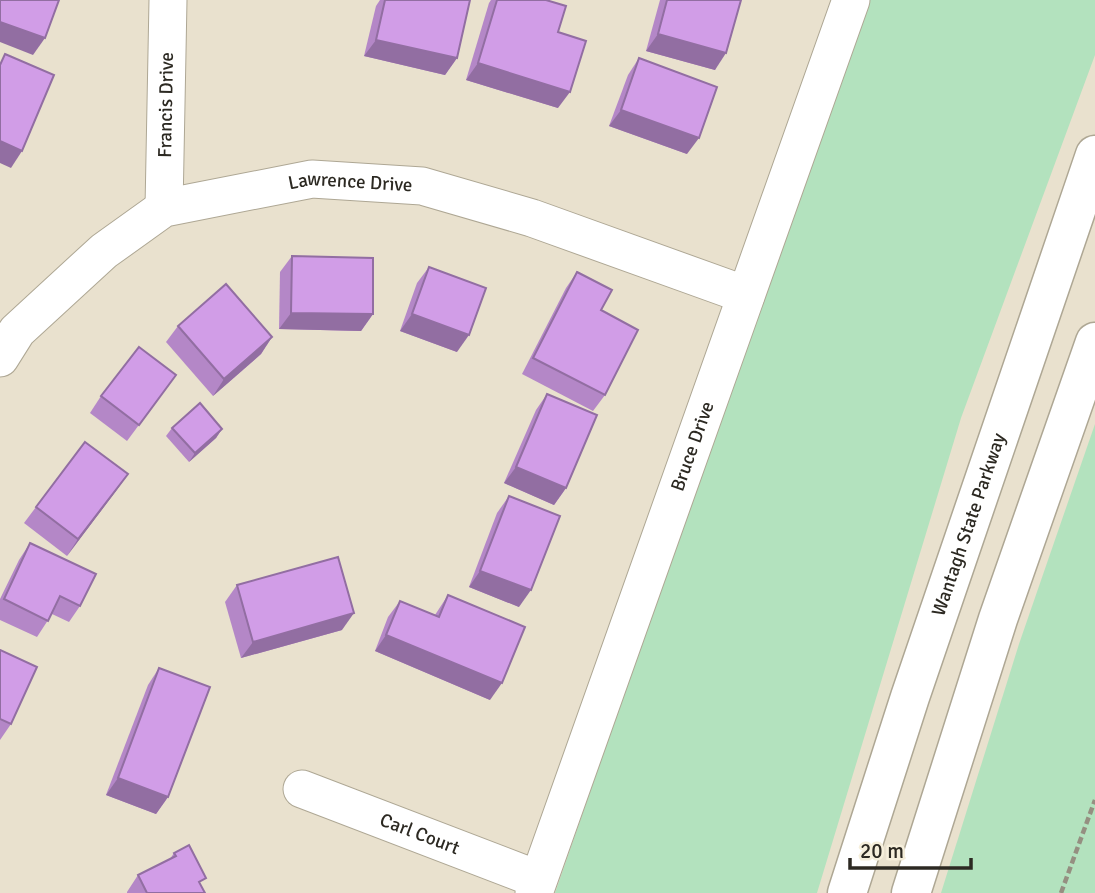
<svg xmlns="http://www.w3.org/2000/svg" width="1095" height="893" font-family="Signika,sans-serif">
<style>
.green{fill:#b3e2be}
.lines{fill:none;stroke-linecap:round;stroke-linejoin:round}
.street-casing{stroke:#aea794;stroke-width:39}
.highway-casing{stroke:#aea794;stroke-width:41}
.path{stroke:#958f81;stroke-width:4.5;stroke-dasharray:7 3.5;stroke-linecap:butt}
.street{stroke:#fff;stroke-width:37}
.highway{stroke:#fff;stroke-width:38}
.wall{fill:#b487c7}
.shaded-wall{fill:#926ea2}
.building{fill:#d19de7;stroke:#926ea2;stroke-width:2}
.labels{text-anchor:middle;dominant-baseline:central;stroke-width:5;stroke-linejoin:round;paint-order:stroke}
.street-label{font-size:19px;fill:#2c2922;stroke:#f6efdb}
</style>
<rect width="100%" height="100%" fill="#e9e1ce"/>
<g class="green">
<polygon points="865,0 1095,0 1095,55 961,418 817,893 555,893"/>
<polygon points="1095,424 1095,893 941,893 1019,644"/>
</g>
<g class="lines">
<defs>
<g id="street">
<path id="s1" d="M164,208L168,0"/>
<path id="s2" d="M0,358L17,331L104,251L164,208L312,179L422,186L532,218L746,295"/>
<path id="s3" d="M302,789L537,879"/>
<path id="s4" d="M534,893L851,0"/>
</g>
<g id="highway">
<path id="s5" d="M847,893L910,697L1095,155"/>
<polyline points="911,893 998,619 1095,342"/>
</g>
</defs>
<use href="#street" class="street-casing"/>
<use href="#highway" class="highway-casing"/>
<polyline class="path" points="1061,893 1095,800"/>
<use href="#street" class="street"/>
<use href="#highway" class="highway"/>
</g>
<g class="wall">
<polygon points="380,0 470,0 457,58 445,75 364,56 376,6"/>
<polygon points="491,0 546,0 558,32 558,108 466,80 489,3"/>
<polygon points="660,0 741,0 715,70 646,51"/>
<polygon points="639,58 687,154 609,126 628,75"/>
<polygon points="292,256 373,314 361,331 279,329 280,272"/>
<polygon points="429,267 457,352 400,331 417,283"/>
<polygon points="577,272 601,310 605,395 593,411 522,374 566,288"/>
<polygon points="178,326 272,337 261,354 213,396 166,342"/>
<polygon points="176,375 127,441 90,413 101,396"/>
<polygon points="547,394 566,488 554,505 504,483 536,410"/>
<polygon points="172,428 222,429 216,438 189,462 166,436"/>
<polygon points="128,474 67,556 24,523 36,507"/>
<polygon points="509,496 519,607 469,587 497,513"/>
<polygon points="30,543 80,606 69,622 52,614 37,637 0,620 0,599 19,560"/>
<polygon points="237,585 342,630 241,658 225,602"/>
<polygon points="448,595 490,700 375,651 388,617 400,601 435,615"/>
<polygon points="0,650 11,724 0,740"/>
<polygon points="159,668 168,797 156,814 106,795 148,685"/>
<polygon points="174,853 201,886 205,893 127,893 127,892 138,875 170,859"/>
</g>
<g class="shaded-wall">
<polygon points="0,22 45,38 33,55 0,42"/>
<polygon points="658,34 726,53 715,70 646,51"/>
<polygon points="376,40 457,58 445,75 364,56"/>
<polygon points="478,63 570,92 558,108 466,80"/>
<polygon points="621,110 699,138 687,154 609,126"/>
<polygon points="0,141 22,151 11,168 0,163"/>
<polygon points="291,313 373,314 361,331 279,329"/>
<polygon points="412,314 469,335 457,352 400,331"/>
<polygon points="272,337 261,354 213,396 224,379"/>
<polygon points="222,429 216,438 189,462 195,453"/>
<polygon points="516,467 566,488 554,505 504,483"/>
<polygon points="128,474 116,491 67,556 78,539"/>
<polygon points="480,571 531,590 519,607 469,587"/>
<polygon points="354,613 342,630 241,658 253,642"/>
<polygon points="386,635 502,683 490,700 375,651"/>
<polygon points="118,778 168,797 156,814 106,795"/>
</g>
<g class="building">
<polygon points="0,0 59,0 45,38 0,22"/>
<polygon points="385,0 470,0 457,58 376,40"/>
<polygon points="497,0 546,0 566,6 558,32 586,41 570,92 478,63"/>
<polygon points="667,0 741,0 726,53 658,34"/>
<polygon points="5,54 54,75 22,151 0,141 0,65"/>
<polygon points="639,58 717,87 699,138 621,110"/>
<polygon points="292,256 373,258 373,314 291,313"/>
<polygon points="429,267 486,288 469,335 412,314"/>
<polygon points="577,272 612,290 601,310 638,330 605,395 533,358"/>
<polygon points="226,284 272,337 224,379 178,326"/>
<polygon points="139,347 176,375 139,425 101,396"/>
<polygon points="547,394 597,415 566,488 516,467"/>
<polygon points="200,403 222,429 195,453 172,428"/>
<polygon points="85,442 128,474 78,539 36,507"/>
<polygon points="509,496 560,516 531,590 480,571"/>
<polygon points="30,543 96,574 80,606 60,596 48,621 4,599"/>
<polygon points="338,557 354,613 253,642 237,585"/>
<polygon points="448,595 525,627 502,683 386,635 400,601 439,617"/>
<polygon points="0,650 37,667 11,724 0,719"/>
<polygon points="159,668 210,687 168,797 118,778"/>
<polygon points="189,845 206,878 199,882 205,893 147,893 138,875 176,856 174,853"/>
</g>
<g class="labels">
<g class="street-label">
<text stroke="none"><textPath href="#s1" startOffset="103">Francis Drive</textPath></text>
<text stroke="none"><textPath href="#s2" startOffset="413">Lawrence Drive</textPath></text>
<text stroke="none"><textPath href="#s4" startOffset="474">Bruce Drive</textPath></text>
<text stroke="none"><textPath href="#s5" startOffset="388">Wantagh State Parkway</textPath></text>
<text stroke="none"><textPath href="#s3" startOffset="126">Carl Court</textPath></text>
</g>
</g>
<path d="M850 858v10h121v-10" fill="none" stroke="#2c2922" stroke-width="3.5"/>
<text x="860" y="858" font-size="21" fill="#2c2922" stroke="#f6efdb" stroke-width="5" paint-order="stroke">20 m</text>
</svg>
